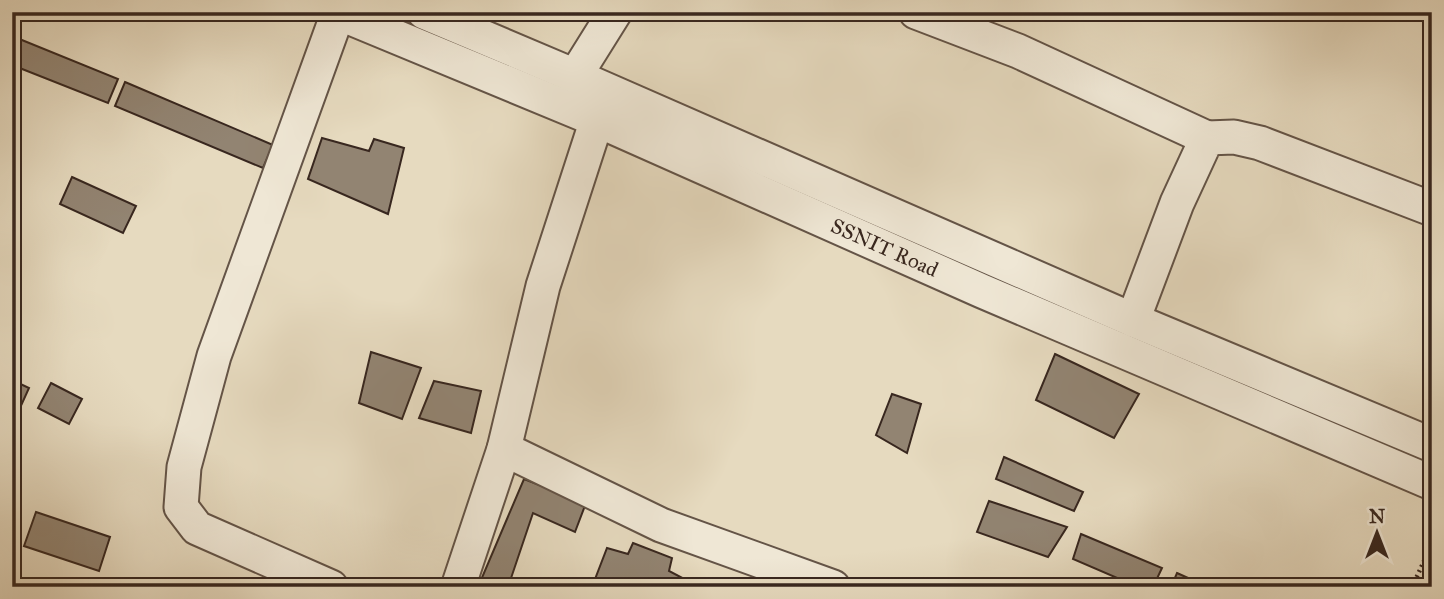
<svg xmlns="http://www.w3.org/2000/svg" width="1444" height="599" font-family="'IM FELL Great Primer',serif">
<style>
.building{fill:#928472;stroke:#38271f;stroke-width:2}
.lines{fill:none;stroke-linecap:round;stroke-linejoin:round}
.minor-casing{stroke:#645447;stroke-width:37}
.path{stroke:#38271f;stroke-width:4.5;stroke-dasharray:2 3.5;stroke-linecap:butt}
.minor{stroke:#efe7d5;stroke-width:33}
.labels{text-anchor:middle;dominant-baseline:central;stroke-width:7;stroke-linejoin:round;paint-order:stroke}
.street-label{font-size:21px;fill:#38271f;stroke:#efe7d5}
</style>
<rect width="100%" height="100%" fill="#e6dabf"/>
<filter id="stains"><feTurbulence type="fractalNoise" baseFrequency=".00286" numOctaves="4"/><feColorMatrix values="0 0 0 0 .2 0 0 0 0 .09 0 0 0 0 .02 0 0 0 .5 -.17"/></filter>
<radialGradient id="worn" r=".72"><stop offset=".6" stop-color="#630" stop-opacity="0"/><stop offset="1" stop-color="#630" stop-opacity=".3"/></radialGradient>
<g class="building">
<polygon points="12,36 118,79 108,103 12,65"/>
<polygon points="125,82 273,145 263,168 115,106"/>
<polygon points="322,138 369,151 374,139 404,148 388,214 308,179"/>
<polygon points="72,177 136,206 123,233 60,204"/>
<polygon points="371,352 421,368 402,419 359,403"/>
<polygon points="1055,354 1139,394 1114,438 1036,400"/>
<polygon points="12,380 29,388 20,408 12,404"/>
<polygon points="434,381 481,391 471,433 419,418"/>
<polygon points="51,383 82,399 69,424 38,408"/>
<polygon points="892,394 921,404 907,453 876,435"/>
<polygon points="1004,457 1083,492 1074,511 996,479"/>
<polygon points="524,479 586,503 575,532 533,513 508,587 478,587"/>
<polygon points="989,501 1067,527 1048,557 977,532"/>
<polygon points="36,512 110,537 99,571 24,546"/>
<polygon points="1081,534 1162,568 1153,587 1138,587 1073,559"/>
<polygon points="633,543 672,558 669,571 690,582 688,587 592,587 607,548 628,554"/>
<polygon points="1177,573 1208,587 1171,587"/>
</g>
<g class="lines">
<defs>
<g id="minor">
<path id="s1" d="M336,12L597,120L982,291L1432,483"/>
<polyline points="424,12 575,76 1133,320 1432,445"/>
<polyline points="916,12 1018,51 1207,138"/>
<polyline points="575,76 615,12"/>
<polyline points="1133,320 1177,203 1207,138 1234,137 1260,143 1432,209"/>
<polyline points="504,449 661,525 833,587"/>
<polyline points="331,587 197,528 181,507 184,467 214,356 338,13"/>
<polyline points="458,587 504,449 543,286 604,98"/>
</g>
</defs>
<use href="#minor" class="minor-casing"/>
<polyline class="path" points="1412,587 1432,544"/>
<use href="#minor" class="minor"/>
</g>
<g class="labels">
<g class="street-label">
<text stroke="none"><textPath href="#s1" startOffset="597">SSNIT Road</textPath></text>
</g>
</g>
<rect width="1444" height="599" fill="none" stroke="#e6dabf" stroke-width="42"/>
<rect x="14" y="14" width="1416" height="571" fill="none" stroke="#38271f" stroke-width="3.5"/>
<rect x="21" y="21" width="1402" height="557" fill="none" stroke="#38271f" stroke-width="2"/>
<g transform="translate(1377 533)" stroke="#efe7d5" stroke-width="5" paint-order="stroke">
<path d="M0-5L12 26L0 18L-12 26Z" fill="#38271f"/>
<text y="-10" font-size="19" font-weight="bold" text-anchor="middle" fill="#38271f">N</text>
</g>
<rect width="100%" height="100%" filter="url(#stains)"/>
<rect width="100%" height="100%" fill="url(#worn)"/>
</svg>
